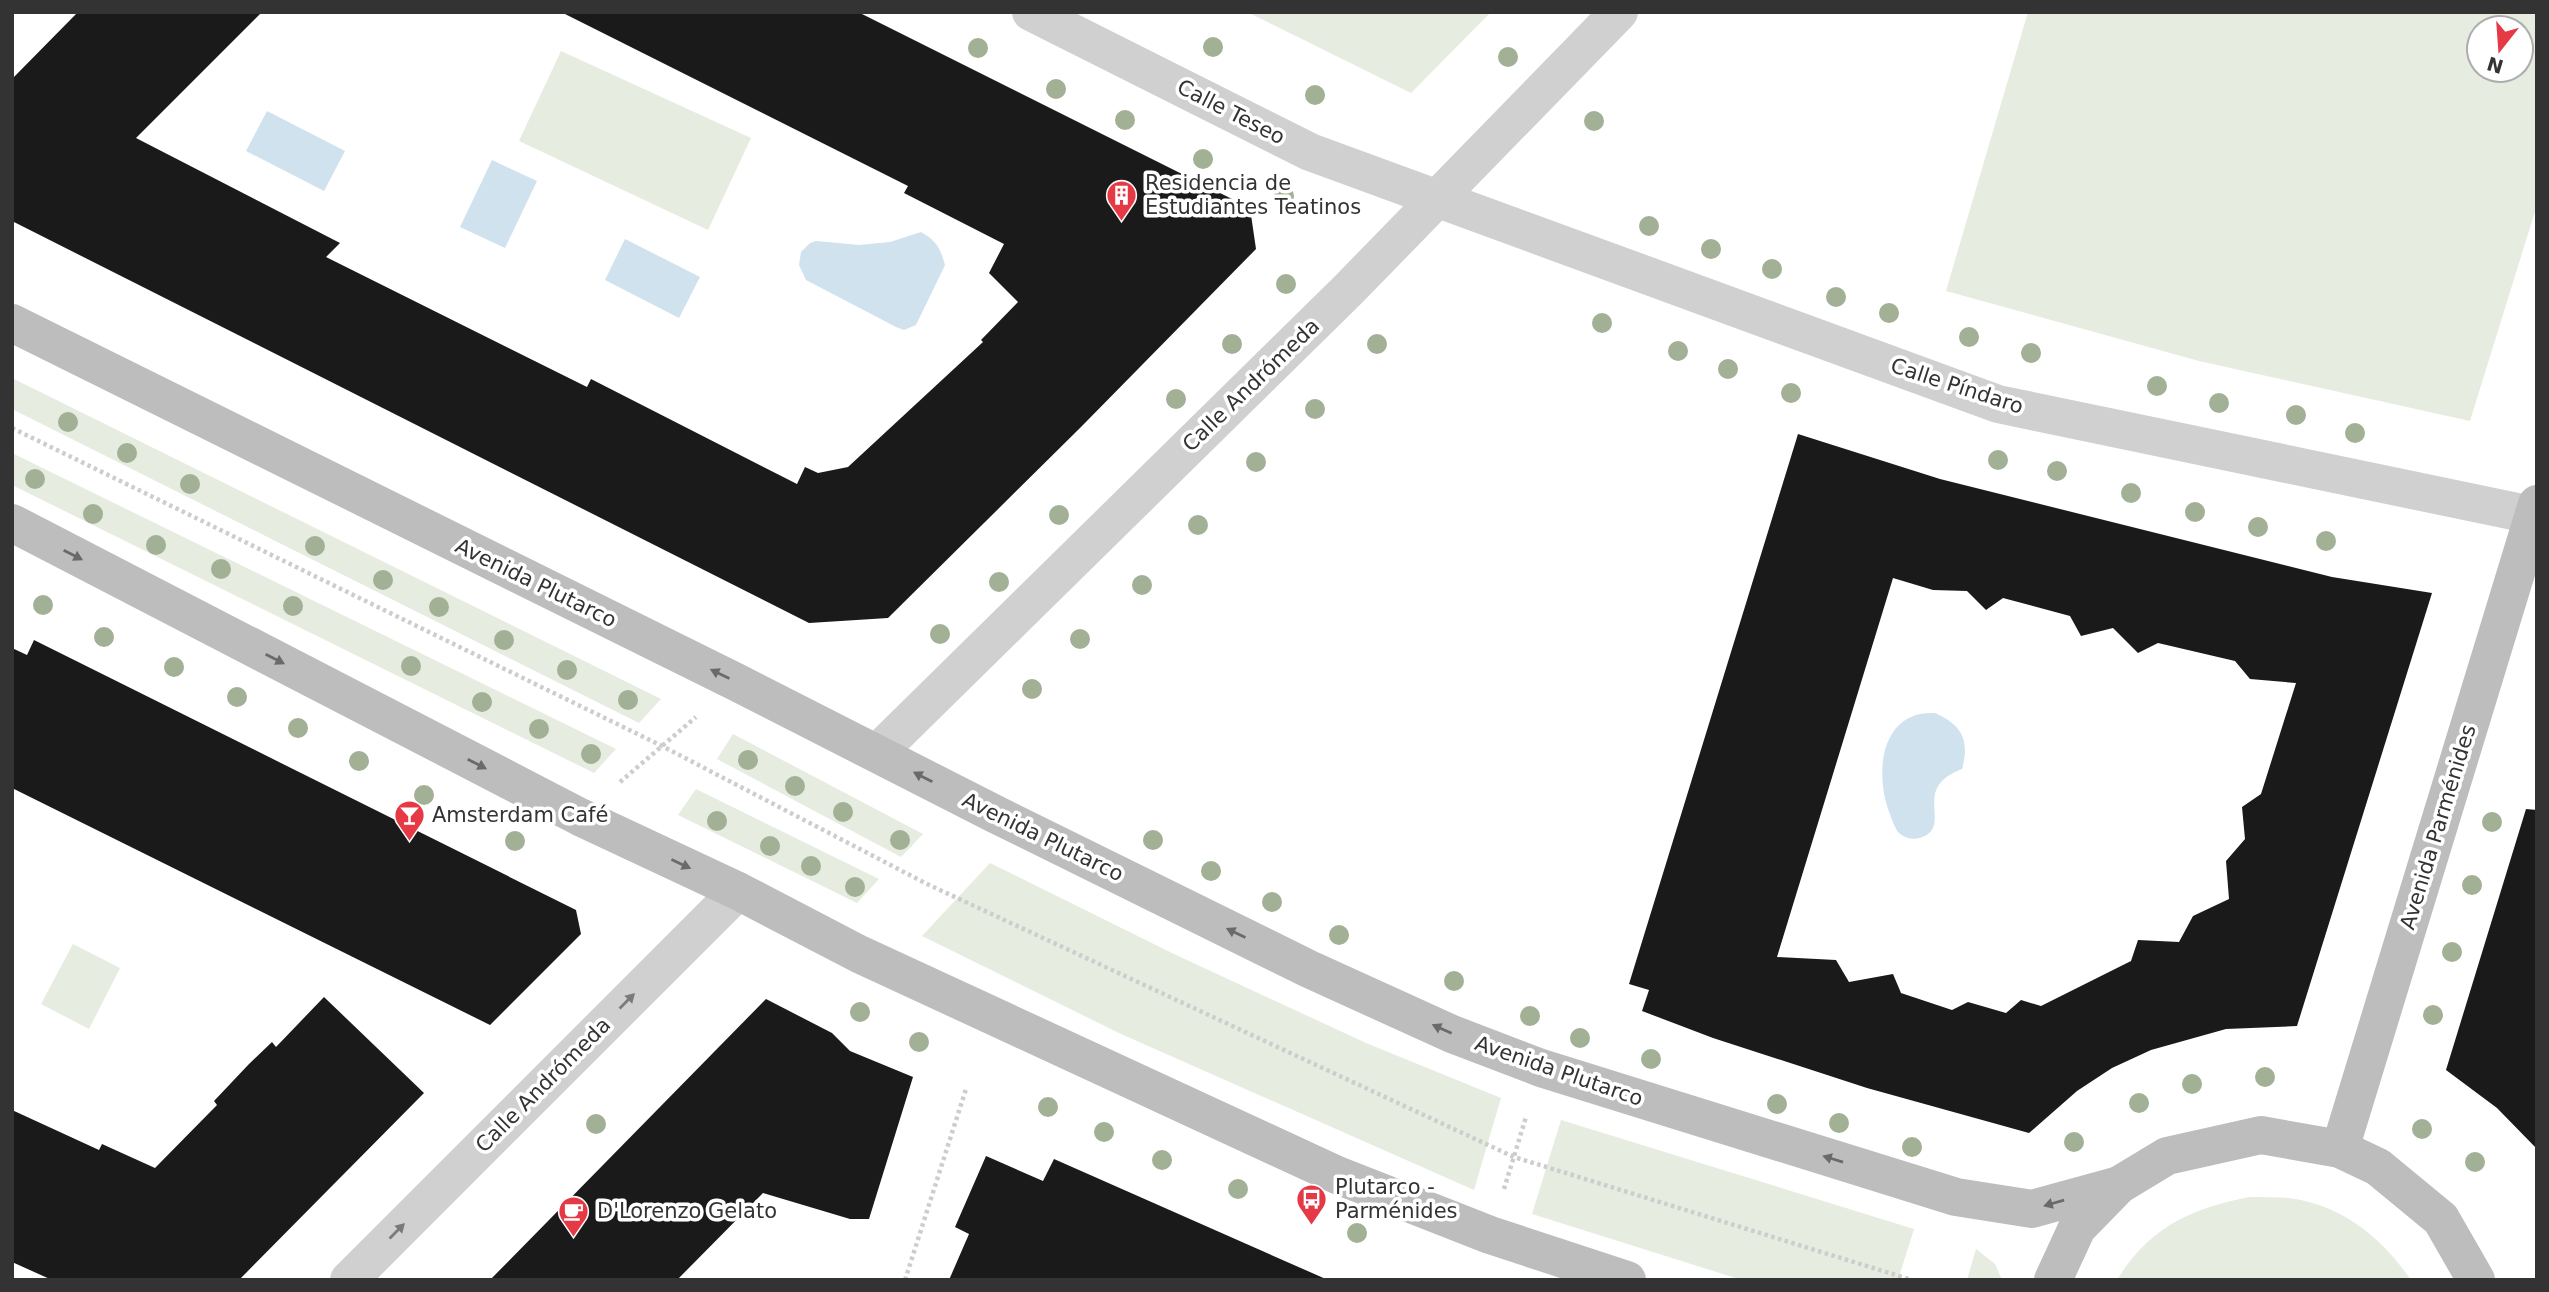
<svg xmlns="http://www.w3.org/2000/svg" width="2549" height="1292" font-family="'DejaVu Sans',sans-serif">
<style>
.green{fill:#e6ecdf;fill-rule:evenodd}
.water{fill:#cfe2ee}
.building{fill:#1a1a1a;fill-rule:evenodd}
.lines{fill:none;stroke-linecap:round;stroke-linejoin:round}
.path{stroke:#cdcdcd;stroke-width:4.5;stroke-dasharray:3.5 3.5;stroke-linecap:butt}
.street{stroke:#d0d0d0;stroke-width:38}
.secondary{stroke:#bdbdbd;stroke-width:38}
.tree{fill:#a2b095}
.oneway{fill:#6a6a6a}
.oneway2{fill:#7a7a7a}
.labels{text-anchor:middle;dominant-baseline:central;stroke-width:7;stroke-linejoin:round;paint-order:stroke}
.street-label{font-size:21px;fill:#333;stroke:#fff}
.poi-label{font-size:21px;fill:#333;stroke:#fff;text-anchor:start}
</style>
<rect width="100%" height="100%" fill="#fff"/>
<g class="green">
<polygon points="1247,12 1491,12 1411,93"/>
<path d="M2028,12H2537V205L2470,421L2199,361L1946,291ZM2479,28H2521V70H2479Z"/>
<polygon points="561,51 751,138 708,230 519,141"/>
<polygon points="12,378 661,699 639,723 12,409"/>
<polygon points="12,453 616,749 594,773 12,485"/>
<polygon points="733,734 923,834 901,857 717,759"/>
<polygon points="696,789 879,879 857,903 678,815"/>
<polygon points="990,863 1174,954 1366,1043 1501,1098 1474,1190 1121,1034 922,936"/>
<polygon points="73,944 120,968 89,1029 41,1004"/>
<polygon points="1561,1120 1914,1229 1898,1280 1742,1280 1532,1214"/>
<path d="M2250,1197C2263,1197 2276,1197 2288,1198C2341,1204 2382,1238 2411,1280H2117C2149,1227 2192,1208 2250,1197Z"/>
<polygon points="1976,1249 1995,1264 2002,1280 1967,1280"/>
</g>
<g class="water">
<polygon points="267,111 345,151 324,191 246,151"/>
<polygon points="492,160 537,181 505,248 460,227"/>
<path d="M921,232C937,241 940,248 945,265L916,325L904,330L896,327L806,280L799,265L801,252L810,243L816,241L859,245L890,242Z"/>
<polygon points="625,239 700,277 679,318 605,280"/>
<path d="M1935,713C1962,725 1970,740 1962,769C1952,773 1942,778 1937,788C1928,806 1946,831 1919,838C1914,840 1904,838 1899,833C1895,829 1892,820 1890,814C1874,774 1880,710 1935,713Z"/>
</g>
<g class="building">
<polygon points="78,12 262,12 136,138 340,243 326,257 587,387 591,379 797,484 805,467 818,473 848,467 983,342 981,340 1018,302 989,273 1004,244 904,193 908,186 561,12 858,12 1250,208 1256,249 1081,427 888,618 809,623 12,221 12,79"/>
<path d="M1798,434L1940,479L2332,577L2432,593L2297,1026L2226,1029L2151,1050L2112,1068L2077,1091L2029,1133L1867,1088L1713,1038L1642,1011L1649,990L1629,984ZM1893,578L1933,590L1967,591L1986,610L2003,598L2070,616L2081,636L2113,628L2138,653L2158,643L2235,661L2250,679L2296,683L2261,794L2242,807L2245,839L2226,861L2229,899L2193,916L2179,942L2138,940L2131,961L2041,1006L2021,1000L2006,1013L1968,1002L1952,1010L1901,993L1893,974L1849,982L1836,960L1777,957Z"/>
<polygon points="34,640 576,910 581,934 490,1025 12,788 12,648 27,655"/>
<polygon points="2526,809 2537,810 2537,1149 2497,1108 2446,1070"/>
<polygon points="324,997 424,1093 239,1280 52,1280 12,1262 12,1110 99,1150 102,1144 155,1168 217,1105 214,1101 249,1064 272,1042 276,1047"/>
<polygon points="766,999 832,1033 850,1051 913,1077 869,1219 850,1219 763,1193 677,1280 490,1280"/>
<polygon points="986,1156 1043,1181 1054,1159 1328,1280 949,1280 969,1234 955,1227"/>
</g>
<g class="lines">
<g class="path">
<polyline points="12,428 662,746 927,884 1514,1157 1912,1280"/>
<polyline points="620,782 696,717"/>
<polyline points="1504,1189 1526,1117"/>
<polyline points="905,1280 966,1089"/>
</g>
<g class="street">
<polyline points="1031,12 1310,152 1998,404 2537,516"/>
<polyline points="877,753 1348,290 1619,12"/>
<polyline points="349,1280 738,891"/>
</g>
<g class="secondary">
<polyline points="12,323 736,682 995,814 1309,969 1452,1034 1541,1068 1956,1197 2032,1209 2119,1185"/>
<polyline points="12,523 580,817 738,891 859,954 1337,1175 1490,1235 1627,1280"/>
<polyline points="2340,1149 2537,504"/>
<polyline points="2053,1280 2077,1228 2119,1185 2167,1156 2261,1135 2340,1149 2378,1167 2441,1219 2476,1280"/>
</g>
</g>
<g class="tree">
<circle cx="1213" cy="47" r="10"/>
<circle cx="978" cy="48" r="10"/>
<circle cx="1508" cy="57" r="10"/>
<circle cx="1056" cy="89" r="10"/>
<circle cx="1315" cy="95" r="10"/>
<circle cx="1125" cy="120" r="10"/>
<circle cx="1594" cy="121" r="10"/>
<circle cx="1203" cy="159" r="10"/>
<circle cx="1284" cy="196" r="10"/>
<circle cx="1649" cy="226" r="10"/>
<circle cx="1711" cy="249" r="10"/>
<circle cx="1772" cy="269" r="10"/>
<circle cx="1286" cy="284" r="10"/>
<circle cx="1836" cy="297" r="10"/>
<circle cx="1889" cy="313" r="10"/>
<circle cx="1602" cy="323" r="10"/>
<circle cx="1969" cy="337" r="10"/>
<circle cx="1232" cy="344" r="10"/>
<circle cx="1377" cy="344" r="10"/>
<circle cx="1678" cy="351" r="10"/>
<circle cx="2031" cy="353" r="10"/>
<circle cx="1728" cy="369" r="10"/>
<circle cx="2157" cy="386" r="10"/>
<circle cx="1791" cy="393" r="10"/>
<circle cx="1176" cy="399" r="10"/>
<circle cx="2219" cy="403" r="10"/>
<circle cx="1315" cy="409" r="10"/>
<circle cx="2296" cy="415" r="10"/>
<circle cx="68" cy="422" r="10"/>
<circle cx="2355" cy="433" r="10"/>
<circle cx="127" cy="453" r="10"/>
<circle cx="1998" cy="460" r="10"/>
<circle cx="1256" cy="462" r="10"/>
<circle cx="2057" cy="471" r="10"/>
<circle cx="35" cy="479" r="10"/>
<circle cx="190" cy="484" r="10"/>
<circle cx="2131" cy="493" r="10"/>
<circle cx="2195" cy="512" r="10"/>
<circle cx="93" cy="514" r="10"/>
<circle cx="1059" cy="515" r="10"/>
<circle cx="1198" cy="525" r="10"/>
<circle cx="2258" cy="527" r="10"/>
<circle cx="2326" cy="541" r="10"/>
<circle cx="156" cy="545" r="10"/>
<circle cx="315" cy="546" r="10"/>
<circle cx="221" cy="569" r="10"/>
<circle cx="383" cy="580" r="10"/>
<circle cx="999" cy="582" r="10"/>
<circle cx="1142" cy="585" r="10"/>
<circle cx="43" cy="605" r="10"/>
<circle cx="293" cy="606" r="10"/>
<circle cx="439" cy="607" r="10"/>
<circle cx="940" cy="634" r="10"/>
<circle cx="104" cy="637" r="10"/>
<circle cx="1080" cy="639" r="10"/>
<circle cx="504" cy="640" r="10"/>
<circle cx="411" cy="666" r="10"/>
<circle cx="174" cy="667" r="10"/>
<circle cx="567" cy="670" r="10"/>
<circle cx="1032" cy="689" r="10"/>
<circle cx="237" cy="697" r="10"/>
<circle cx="628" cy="700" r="10"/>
<circle cx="482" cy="702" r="10"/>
<circle cx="298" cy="728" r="10"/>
<circle cx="539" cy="729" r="10"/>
<circle cx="591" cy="754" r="10"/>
<circle cx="748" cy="760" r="10"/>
<circle cx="359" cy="761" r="10"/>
<circle cx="795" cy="786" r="10"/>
<circle cx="424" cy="795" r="10"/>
<circle cx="843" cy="812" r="10"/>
<circle cx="717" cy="821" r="10"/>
<circle cx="2492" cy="822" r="10"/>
<circle cx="900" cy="840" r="10"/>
<circle cx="1153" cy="840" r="10"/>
<circle cx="515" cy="841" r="10"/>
<circle cx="770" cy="846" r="10"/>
<circle cx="811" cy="866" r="10"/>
<circle cx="1211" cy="871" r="10"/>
<circle cx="2472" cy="885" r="10"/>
<circle cx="855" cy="887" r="10"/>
<circle cx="1272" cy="902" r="10"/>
<circle cx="1339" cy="935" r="10"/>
<circle cx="2452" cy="952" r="10"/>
<circle cx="1454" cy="981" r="10"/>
<circle cx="860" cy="1012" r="10"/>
<circle cx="2433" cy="1015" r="10"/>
<circle cx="1530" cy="1016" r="10"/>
<circle cx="1580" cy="1038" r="10"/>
<circle cx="919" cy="1042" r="10"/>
<circle cx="1651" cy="1059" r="10"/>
<circle cx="2265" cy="1077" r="10"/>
<circle cx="2192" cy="1084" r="10"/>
<circle cx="2139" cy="1103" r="10"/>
<circle cx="1777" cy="1104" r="10"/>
<circle cx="1048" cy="1107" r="10"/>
<circle cx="1839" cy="1123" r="10"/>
<circle cx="596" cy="1124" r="10"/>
<circle cx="2422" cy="1129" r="10"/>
<circle cx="1104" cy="1132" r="10"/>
<circle cx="2074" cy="1142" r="10"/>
<circle cx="1912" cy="1147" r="10"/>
<circle cx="1162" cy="1160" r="10"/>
<circle cx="2475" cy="1162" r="10"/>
<circle cx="1238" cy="1189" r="10"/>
<circle cx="1357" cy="1233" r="10"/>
</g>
<defs><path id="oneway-solid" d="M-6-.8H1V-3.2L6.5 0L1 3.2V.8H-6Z" transform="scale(1.75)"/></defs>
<g class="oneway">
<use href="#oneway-solid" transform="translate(73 555) rotate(27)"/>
<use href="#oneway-solid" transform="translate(275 659) rotate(27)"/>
<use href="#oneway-solid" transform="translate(720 674) rotate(-154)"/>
<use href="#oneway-solid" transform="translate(477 764) rotate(27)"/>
<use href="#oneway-solid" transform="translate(923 777) rotate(-153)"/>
<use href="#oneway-solid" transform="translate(681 864) rotate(25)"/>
<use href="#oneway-solid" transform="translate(1236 933) rotate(-154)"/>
<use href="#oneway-solid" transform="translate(1442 1029) rotate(-156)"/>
<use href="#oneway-solid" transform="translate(1833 1159) rotate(-163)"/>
<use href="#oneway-solid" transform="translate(2054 1203) rotate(164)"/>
</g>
<g class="oneway2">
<use href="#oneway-solid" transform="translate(627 1001) rotate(-45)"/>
<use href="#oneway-solid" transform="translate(397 1231) rotate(-45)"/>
</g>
<defs>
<symbol id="building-pin" viewBox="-11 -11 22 30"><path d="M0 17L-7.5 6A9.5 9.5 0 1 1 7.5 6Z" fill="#e63946" stroke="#fff"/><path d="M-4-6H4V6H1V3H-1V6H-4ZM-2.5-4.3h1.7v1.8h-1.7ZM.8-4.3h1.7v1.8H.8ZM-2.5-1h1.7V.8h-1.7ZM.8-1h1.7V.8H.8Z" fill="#fff"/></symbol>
<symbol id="bar-pin" viewBox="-11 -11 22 30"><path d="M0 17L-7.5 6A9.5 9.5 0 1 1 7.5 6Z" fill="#e63946" stroke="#fff"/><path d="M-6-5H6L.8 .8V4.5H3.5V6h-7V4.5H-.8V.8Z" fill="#fff"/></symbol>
<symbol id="bus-pin" viewBox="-11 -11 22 30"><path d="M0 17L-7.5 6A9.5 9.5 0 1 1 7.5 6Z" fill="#e63946" stroke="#fff"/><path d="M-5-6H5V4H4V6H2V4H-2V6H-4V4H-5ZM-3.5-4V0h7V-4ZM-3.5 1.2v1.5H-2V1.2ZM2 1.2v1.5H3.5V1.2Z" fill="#fff"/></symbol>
<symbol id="cafe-pin" viewBox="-11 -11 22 30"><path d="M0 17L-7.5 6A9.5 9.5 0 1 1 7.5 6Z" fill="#e63946" stroke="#fff"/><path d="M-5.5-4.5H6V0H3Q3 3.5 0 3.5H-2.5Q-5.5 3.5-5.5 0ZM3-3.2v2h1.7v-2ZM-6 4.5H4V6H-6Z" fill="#fff"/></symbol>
</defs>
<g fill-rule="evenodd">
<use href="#building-pin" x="1104" y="178" width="35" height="47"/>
<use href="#bar-pin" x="392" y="798" width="35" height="47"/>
<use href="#bus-pin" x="1294" y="1182" width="35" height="47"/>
<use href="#cafe-pin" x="556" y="1194" width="35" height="47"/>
</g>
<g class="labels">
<g class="street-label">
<text transform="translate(1231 112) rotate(27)">Calle Teseo</text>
<text transform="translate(1251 385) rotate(-44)">Calle Andrómeda</text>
<text transform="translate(1957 386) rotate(18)">Calle Píndaro</text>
<text transform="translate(536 583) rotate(26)">Avenida Plutarco</text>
<text transform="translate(2438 827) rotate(-73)">Avenida Parménides</text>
<text transform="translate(1043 837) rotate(26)">Avenida Plutarco</text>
<text transform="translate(1559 1071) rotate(19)">Avenida Plutarco</text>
<text transform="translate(543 1085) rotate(-45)">Calle Andrómeda</text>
</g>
<g class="poi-label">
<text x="1145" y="183">Residencia de<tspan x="1145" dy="24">Estudiantes Teatinos</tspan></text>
<text x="432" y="815">Amsterdam Café</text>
<text x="1335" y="1187">Plutarco -<tspan x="1335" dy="24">Parménides</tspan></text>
<text x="597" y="1211">D'Lorenzo Gelato</text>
</g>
</g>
<rect width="2549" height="1292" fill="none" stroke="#333333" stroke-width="28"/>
<g transform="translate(2500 49) rotate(197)"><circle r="33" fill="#ffffff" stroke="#adadad" stroke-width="2"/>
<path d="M0-5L12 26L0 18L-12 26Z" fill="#e63946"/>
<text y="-10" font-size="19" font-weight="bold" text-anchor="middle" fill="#333333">N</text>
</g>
</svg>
